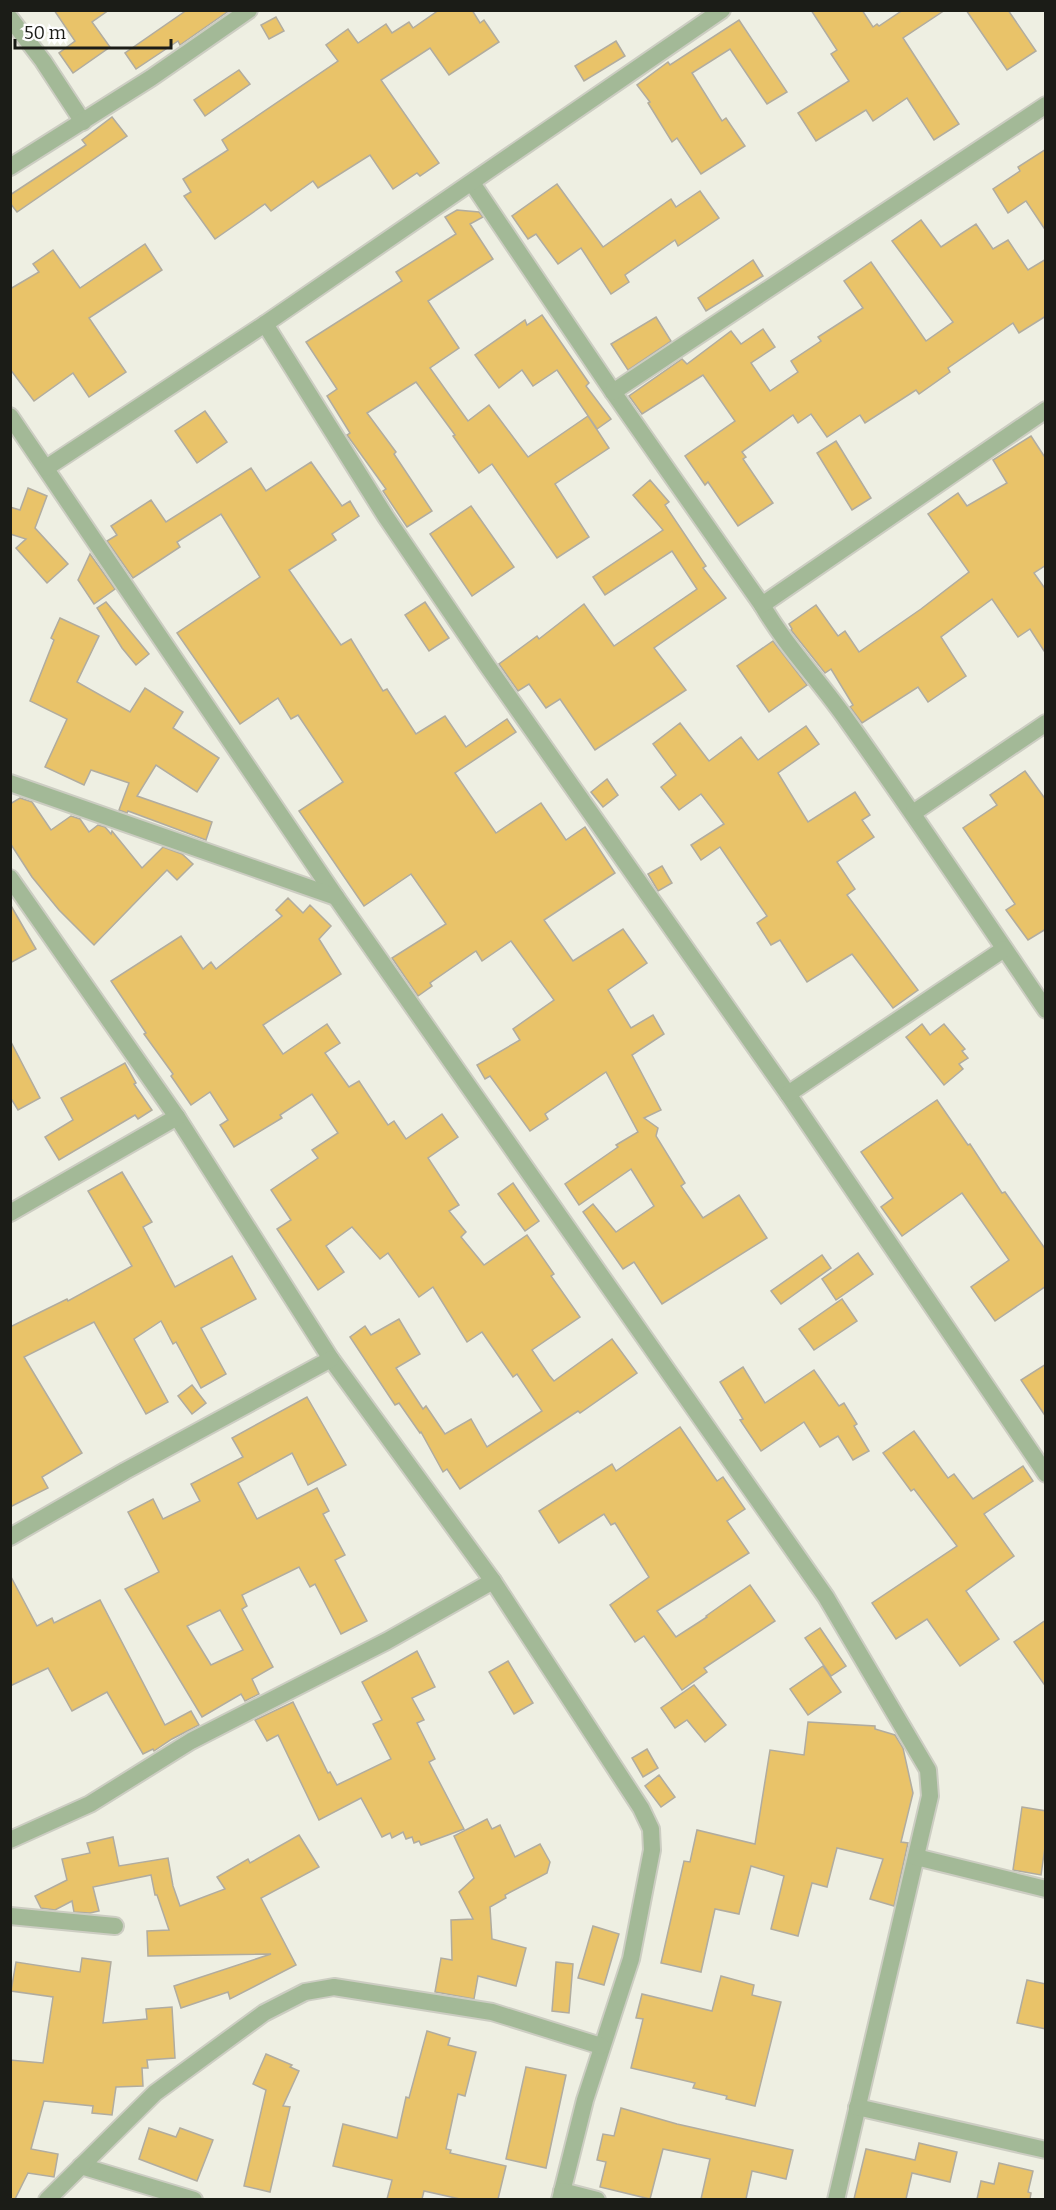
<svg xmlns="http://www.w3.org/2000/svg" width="1056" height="2210" font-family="Bitter,serif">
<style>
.building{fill:#e9c369;stroke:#b1ac9f;stroke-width:1.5;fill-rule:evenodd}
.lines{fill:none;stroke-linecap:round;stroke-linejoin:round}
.minor-casing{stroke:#cccdc2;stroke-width:20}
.minor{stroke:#a3b997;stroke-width:16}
</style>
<rect width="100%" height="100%" fill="#eeefe2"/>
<g class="building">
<polygon points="54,10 109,10 92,22 110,47 73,73 59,53 75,41"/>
<polygon points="187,10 230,10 180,45 178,41 136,69 125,53"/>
<polygon points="439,10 472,10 480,23 484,20 499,42 449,75 430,48 381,80 439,163 420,176 417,173 393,189 370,155 318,188 313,181 271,211 265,204 215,239 184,196 191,192 183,179 228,150 222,140 338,61 326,45 348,29 358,43 386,24 392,33 409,22 413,28"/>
<polygon points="811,10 862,10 873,27 877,24 879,26 903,10 945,10 903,38 959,124 934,140 907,98 873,121 866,110 816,141 798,113 849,81 831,54 837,50"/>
<polygon points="966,10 1008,10 1036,51 1007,70"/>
<polygon points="276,17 284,31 269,39 261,25"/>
<polygon points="739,20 787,92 767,104 730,49 692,73 722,121 726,118 745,146 701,174 677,138 672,142 648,103 650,102 637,85 668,62 670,65"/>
<polygon points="616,41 625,56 584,81 575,66"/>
<polygon points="239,70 250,84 205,116 194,100"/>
<polygon points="112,117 127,136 17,212 10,203 10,195 86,145 82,140"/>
<polygon points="1046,149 1046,231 1026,201 1008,213 993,189 1020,171 1018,167"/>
<polygon points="557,184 603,247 671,199 676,207 700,191 719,218 678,246 675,240 625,275 629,282 611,294 581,248 558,264 536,234 528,239 512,216"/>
<polygon points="457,210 479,212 483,217 470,224 493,259 428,301 459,348 430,368 468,421 489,405 528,457 588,416 609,448 555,484 589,537 557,558 492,464 479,473 453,436 455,435 416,382 367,413 396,452 394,454 432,511 407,527 383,491 386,489 347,435 350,433 327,396 337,389 306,342 402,281 396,272 456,234 445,217"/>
<polygon points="921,220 941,247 976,224 993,249 1008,240 1028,270 1046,259 1046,316 1019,333 1013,323 948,368 950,372 919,394 916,390 865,423 860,415 827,437 811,414 798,423 793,415 742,452 746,457 743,459 773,503 738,526 708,482 705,485 685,456 735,421 703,375 642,414 629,396 682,359 687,364 731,331 741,344 763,329 775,347 751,363 770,391 798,372 791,361 821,341 818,337 863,308 844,281 871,262 926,341 953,322 892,241"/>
<polygon points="145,244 162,270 89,318 126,372 89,397 73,373 34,401 10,369 10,289 39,272 33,264 53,250 80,288"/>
<polygon points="753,260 763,276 706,311 698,298"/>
<polygon points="542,315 589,383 586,386 611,419 597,429 557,370 533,386 522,370 499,388 475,355 525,320 527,325"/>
<polygon points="656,317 671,341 628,370 611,344"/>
<polygon points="205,411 227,442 197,463 175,431"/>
<polygon points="1031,436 1046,459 1046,565 1034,573 1046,590 1046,654 1030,629 1018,637 992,599 941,637 966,676 928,702 918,687 862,723 850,707 853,705 831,669 825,673 791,630 792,629 789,624 816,605 838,636 845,631 859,652 921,609 969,572 928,514 958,493 967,506 1007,483 993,460"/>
<polygon points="836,441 871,498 852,510 817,453"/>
<polygon points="311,462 342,506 350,501 359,516 332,534 336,540 289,570 341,645 351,639 383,691 387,689 416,734 445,716 466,747 507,719 516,732 455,773 496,833 541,803 566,840 585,827 615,873 544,920 573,961 623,929 647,963 608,990 631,1028 653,1015 664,1034 632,1055 661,1110 644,1118 658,1128 656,1136 685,1183 681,1186 703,1218 739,1195 767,1238 662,1304 634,1262 623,1269 583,1212 593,1204 616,1232 654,1206 631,1169 579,1205 565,1184 618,1147 616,1145 638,1132 606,1072 545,1114 548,1119 530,1131 490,1076 485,1079 477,1065 520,1040 513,1029 554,1000 511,941 482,961 476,951 430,983 432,986 418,996 392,958 446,924 411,874 364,906 299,811 343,782 298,715 291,719 278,698 240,724 177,633 260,577 221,514 177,542 180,547 133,578 107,541 117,535 111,526 151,500 166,522 251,468 266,491"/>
<polygon points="650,480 669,502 665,505 706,566 703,568 726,598 654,648 686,690 595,750 560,699 546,708 529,684 518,691 499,664 537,636 539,639 584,604 614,646 697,589 672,551 605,595 593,577 663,530 633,495"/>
<polygon points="28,488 47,496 35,528 68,564 47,583 16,548 26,539 10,534 10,507 20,510"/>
<polygon points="471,506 514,567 472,596 430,534"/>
<polygon points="90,554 115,589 94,604 78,580"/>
<polygon points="106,602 149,654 136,665 122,648 97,608"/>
<polygon points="425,602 449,638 429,651 405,615"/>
<polygon points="60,618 99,636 77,682 130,712 145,688 183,712 173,728 219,758 197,792 156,765 137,796 212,822 206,840 128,811 127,813 119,810 129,783 91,770 84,785 45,767 67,719 30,701 54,640 51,638"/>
<polygon points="773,641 807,685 769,712 737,666"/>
<polygon points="680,723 709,761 741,737 758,760 806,726 819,744 778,773 808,822 855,792 870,815 862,820 874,837 837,862 855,889 847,895 918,990 893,1008 852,954 807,982 780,940 771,945 757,923 767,916 720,847 701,860 691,845 724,824 701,794 679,810 661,787 676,775 653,744"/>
<polygon points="1025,771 1046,800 1046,929 1028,940 1006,910 1015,904 963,828 997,805 990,795"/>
<polygon points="607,779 618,795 603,807 591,792"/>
<polygon points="20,798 32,802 51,830 71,816 80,819 89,832 98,825 105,827 111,834 112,831 142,868 163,847 182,854 193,864 177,880 167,870 94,945 59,910 32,877 10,843 10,804"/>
<polygon points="662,866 672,883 658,891 648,874"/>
<polygon points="288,898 303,913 310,905 331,926 319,939 341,974 263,1025 283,1054 327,1024 340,1043 325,1053 349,1087 359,1081 388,1125 394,1121 406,1139 442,1114 458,1137 428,1158 459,1205 449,1211 466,1232 461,1237 484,1265 527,1235 554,1274 551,1276 580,1317 532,1350 549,1375 554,1381 612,1339 637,1373 580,1413 578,1411 460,1489 447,1469 443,1472 421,1432 420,1433 399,1403 395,1405 350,1337 365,1326 371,1335 399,1319 420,1354 396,1368 423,1409 426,1406 445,1434 471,1419 487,1447 542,1411 517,1374 513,1377 482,1332 467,1342 433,1287 419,1297 388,1253 380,1259 352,1227 326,1246 344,1272 318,1290 277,1229 291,1220 271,1190 318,1158 312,1150 338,1133 312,1094 280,1115 282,1118 234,1147 220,1125 228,1120 210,1092 191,1105 171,1076 173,1074 144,1034 146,1033 111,981 181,936 203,969 211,962 216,969 282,916 276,910"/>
<polygon points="10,904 36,949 10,963"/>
<polygon points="922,1024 930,1035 944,1024 965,1049 962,1051 968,1058 959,1064 963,1069 944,1085 906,1037"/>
<polygon points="10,1040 40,1098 18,1110 10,1097"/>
<polygon points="125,1063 136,1083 134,1084 152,1110 138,1119 135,1115 59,1160 45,1137 73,1120 61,1098"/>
<polygon points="937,1100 968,1145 970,1144 1002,1193 1005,1192 1046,1250 1046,1286 995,1321 971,1287 1009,1260 962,1193 902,1236 881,1207 893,1198 861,1152"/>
<polygon points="122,1172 152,1222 143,1227 175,1287 232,1256 256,1299 201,1328 226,1374 201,1388 176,1342 173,1344 161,1321 134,1339 168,1402 146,1414 94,1322 24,1357 82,1453 42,1477 48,1488 10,1507 10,1327 67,1299 68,1301 132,1266 88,1191"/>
<polygon points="513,1183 539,1221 525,1231 498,1194"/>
<polygon points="858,1253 873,1274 836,1300 822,1279"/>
<polygon points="822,1255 831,1268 781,1304 771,1291"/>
<polygon points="842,1299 857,1321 814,1350 799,1329"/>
<polygon points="1046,1364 1046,1417 1021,1380"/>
<polygon points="743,1367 765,1403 814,1370 839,1406 844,1403 857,1424 854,1426 869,1451 853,1460 838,1436 820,1447 804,1422 761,1451 740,1420 743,1419 720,1382"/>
<polygon points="192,1385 206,1403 192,1414 178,1396"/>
<path d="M307,1397L346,1465L308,1485L292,1453L238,1483L257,1519L317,1488L329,1511L323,1514L345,1555L335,1560L367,1621L341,1634L315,1584L310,1587L299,1567L242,1595L247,1606L242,1609L273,1667L252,1679L259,1694L245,1701L241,1694L202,1717L125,1589L159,1572L128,1512L153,1499L163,1519L200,1501L191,1484L243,1457L232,1438ZM220,1610L243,1650L211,1665L187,1626Z"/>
<polygon points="680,1427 717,1481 723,1477 745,1509 727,1521 749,1553 657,1611 676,1637 707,1617 706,1616 750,1585 775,1621 704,1668 707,1672 682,1690 644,1636 635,1642 610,1605 649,1577 615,1523 611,1525 604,1514 559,1543 539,1511 612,1464 616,1471"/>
<polygon points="914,1431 948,1478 954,1474 973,1499 1023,1466 1033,1481 984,1514 1014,1556 966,1591 999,1639 960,1666 927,1619 896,1639 872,1603 957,1546 914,1489 911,1491 883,1453"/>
<polygon points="10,1575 37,1626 52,1618 54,1623 100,1600 165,1725 191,1711 199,1725 172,1739 154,1751 153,1749 143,1754 107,1692 72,1711 48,1668 10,1686"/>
<polygon points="1046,1620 1046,1687 1014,1642"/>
<polygon points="820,1628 846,1666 831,1676 805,1638"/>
<polygon points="417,1651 435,1687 412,1698 424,1720 417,1723 435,1759 429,1762 464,1829 421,1845 419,1841 414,1843 412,1837 406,1839 403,1832 392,1838 390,1833 382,1837 361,1798 319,1820 278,1735 267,1741 255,1720 293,1702 328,1773 330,1772 337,1785 391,1759 373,1724 382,1720 362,1682"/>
<polygon points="508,1661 533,1703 514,1714 489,1672"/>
<polygon points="823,1666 841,1692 808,1715 790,1689"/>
<polygon points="694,1685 726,1725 705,1742 687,1720 675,1728 661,1708"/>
<polygon points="808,1722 875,1726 875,1729 895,1735 903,1748 913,1793 901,1842 908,1843 894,1906 870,1899 883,1859 837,1848 827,1887 812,1883 798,1936 771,1929 784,1876 751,1866 739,1914 715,1909 701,1972 661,1963 684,1861 690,1862 697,1830 755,1844 770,1750 804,1755"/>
<polygon points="647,1749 658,1768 643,1777 632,1758"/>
<polygon points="659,1775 675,1797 661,1807 645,1786"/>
<polygon points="1022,1807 1046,1811 1046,1840 1041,1875 1013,1870"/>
<polygon points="487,1819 492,1829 500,1825 515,1857 540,1844 550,1862 547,1873 505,1895 506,1898 490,1907 492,1939 526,1948 516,1986 478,1976 474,1999 435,1992 441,1958 452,1960 451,1920 473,1919 459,1892 474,1878 454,1836"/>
<polygon points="299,1835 319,1867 261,1898 296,1965 230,1999 228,1992 181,2008 174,1986 271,1954 148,1956 147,1931 169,1930 157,1895 155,1895 151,1875 93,1887 99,1911 90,1913 74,1912 72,1901 55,1910 41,1908 35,1896 67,1880 62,1859 90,1853 87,1843 113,1837 119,1866 168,1858 173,1886 180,1906 225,1889 217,1877 248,1859 250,1863"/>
<polygon points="593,1926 619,1934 604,1985 578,1978"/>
<polygon points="82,1958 111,1962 103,2023 147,2019 146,2009 172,2007 175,2058 147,2060 148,2068 142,2068 143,2086 116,2087 112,2115 92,2113 93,2106 44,2101 31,2149 58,2154 54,2177 28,2173 15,2199 10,2199 10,2060 43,2063 53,1997 11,1991 16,1962 80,1972"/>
<polygon points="556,1962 573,1964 569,2013 552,2011"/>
<polygon points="721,1976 754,1985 752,1995 781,2002 755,2106 726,2099 727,2096 693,2088 695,2083 631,2068 643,2019 636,2018 642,1994 712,2011"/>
<polygon points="1027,1980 1046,1984 1046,2029 1017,2023"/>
<polygon points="427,2031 450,2038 448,2045 476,2052 465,2096 458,2094 446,2149 451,2150 450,2153 506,2166 498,2199 460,2199 424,2191 422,2199 387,2199 392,2180 333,2166 343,2124 397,2138 406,2097 409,2098"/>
<polygon points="266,2054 292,2065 290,2067 299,2071 283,2106 290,2107 270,2192 244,2186 266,2090 253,2084"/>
<polygon points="526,2067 566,2075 546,2168 506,2159"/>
<polygon points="621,2108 677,2124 793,2150 786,2179 752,2171 746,2199 701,2199 710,2159 663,2149 650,2199 600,2187 606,2162 597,2160 603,2134 614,2136"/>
<polygon points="149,2128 176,2137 180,2128 213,2140 197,2181 139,2159"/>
<polygon points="919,2143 957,2152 950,2182 912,2173 906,2199 854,2199 866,2149 915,2160"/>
<polygon points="999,2163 1033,2171 1028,2192 1031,2193 1030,2199 977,2199 981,2181 994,2184"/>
</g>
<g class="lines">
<defs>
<g id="minor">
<polyline points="10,18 43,61 83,122"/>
<polyline points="10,167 151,78 249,10"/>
<path d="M472,183L613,392L762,605C787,648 821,682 849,723C916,817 981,914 1046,1010"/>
<polyline points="265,324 386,517 486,664 788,1094 1046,1474"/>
<polyline points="613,392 1046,105"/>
<polyline points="10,416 336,897 826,1597 928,1770 930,1796 836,2200"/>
<polyline points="46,468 265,324 722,10"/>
<polyline points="762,605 1046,410"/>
<polyline points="10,783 336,897"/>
<polyline points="913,813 1046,723"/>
<polyline points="10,878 177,1117 331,1359 493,1581"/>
<polyline points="788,1094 1004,949"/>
<polyline points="10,1213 177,1117"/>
<polyline points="10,1537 125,1471 331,1359"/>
<polyline points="10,1840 90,1804 191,1741 387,1641 493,1581 641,1808 651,1829 652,1850 631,1959 585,2100 560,2200"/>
<polyline points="916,1857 1046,1889"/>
<polyline points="10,1916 115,1926"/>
<polyline points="857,2107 1046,2150"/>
<polyline points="81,2166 194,2200"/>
<polyline points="562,2191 597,2200"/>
<polyline points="47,2200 155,2093 264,2013 305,1992 334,1987 492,2012 601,2046"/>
</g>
</defs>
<use href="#minor" class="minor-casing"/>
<use href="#minor" class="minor"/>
</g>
<rect width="1056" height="2210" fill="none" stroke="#1b1c17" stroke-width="24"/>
<path d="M15 39v9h156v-9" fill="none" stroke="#1b1c17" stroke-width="3"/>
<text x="24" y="39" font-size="18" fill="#1b1c17" stroke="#ffffff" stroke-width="4.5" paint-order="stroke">50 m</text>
</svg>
